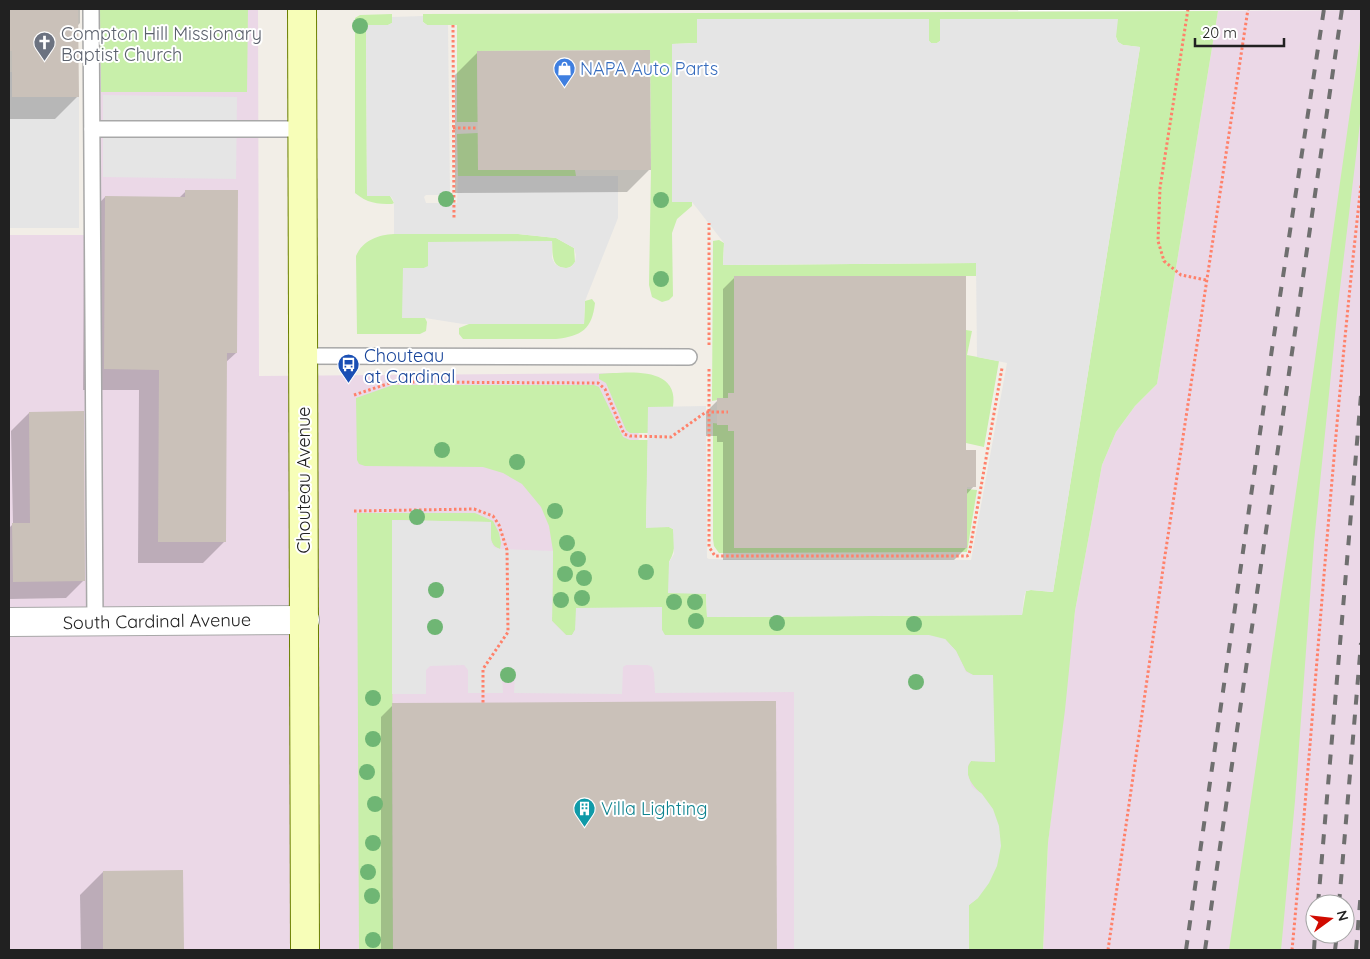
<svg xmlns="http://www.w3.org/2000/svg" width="1370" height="959" font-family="Quicksand,sans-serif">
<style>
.industrial{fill:#ebd8e7;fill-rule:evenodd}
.grass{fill:#c8efaa}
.parking{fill:#e5e5e5}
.pier{fill:#fff}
.shadow{fill:#0003}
.building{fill:#cac1b9}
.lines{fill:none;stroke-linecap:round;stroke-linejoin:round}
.service-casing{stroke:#a8a8a8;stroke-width:18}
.minor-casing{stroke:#a8a8a8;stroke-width:30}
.secondary-casing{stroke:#6b7f00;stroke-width:30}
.path{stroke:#ff816a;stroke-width:3;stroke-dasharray:2.5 2.5;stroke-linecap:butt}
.service{stroke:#fff;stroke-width:15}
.minor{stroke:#fff;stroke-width:28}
.secondary{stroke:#f7feb8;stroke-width:28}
.rail{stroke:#6f6f6f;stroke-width:4;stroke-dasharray:10 10;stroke-linecap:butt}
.tree{fill:#6fb674}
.labels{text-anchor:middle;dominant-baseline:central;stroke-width:4;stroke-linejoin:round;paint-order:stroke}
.worship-label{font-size:18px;fill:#5b616d;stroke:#fff;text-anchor:start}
.shop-label{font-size:18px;fill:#366cbe;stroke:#fff;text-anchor:start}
.transit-label{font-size:18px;fill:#164399;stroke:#fff;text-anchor:start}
.street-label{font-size:18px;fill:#212121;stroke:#fff}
.culture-label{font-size:18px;fill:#0d838f;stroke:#fff;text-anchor:start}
</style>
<rect width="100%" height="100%" fill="#f2eee7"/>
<g class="industrial">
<polygon points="96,9 258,9 259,376 639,373 638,539 667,630 1047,630 1003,950 9,950 9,235 98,235"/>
<path d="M1361,10V950H1043L1048,843L1075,611L1102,465L1116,432L1135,406L1157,384L1218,11ZM1315,904H1345V934H1315Z"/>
</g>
<g class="grass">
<polygon points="100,9 248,9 247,92 101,92"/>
<path d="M1218,11L1157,384L1135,406L1116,432L1102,465L1075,611L1065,710L1048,843L1043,950H969V905L978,898L982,794C972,786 962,773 971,761L995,762L992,675H973L966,671L956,651L945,639L664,635L662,630V607L575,630L572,635H566L552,621L553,551L549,526L541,507L522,484L503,473L483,467L365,466L359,464L357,460L356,398L393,385H594L599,387L623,437L630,440H648L646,527H669L673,529C676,541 675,552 669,562L703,592L706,594L707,617L1022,615L1026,591L1031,590L1053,592L1140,47L1123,45L1118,42L1116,37L940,19V41L937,43H931L929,41V19L697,43L672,44L673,202H692V206L677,219L672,233L673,296L669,300L662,302L652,297L649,285L651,170L650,50L477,51L478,122H457V25H427L423,22V14Z"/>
<path d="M392,14V23L388,25H366L367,195L390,196L394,203L392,204C377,204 367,203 355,193V18L360,15Z"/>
<polygon points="1361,34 1361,115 1338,305 1314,542 1295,801 1281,950 1229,950 1306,423"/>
<polygon points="478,133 478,170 575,170 576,176 458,176 457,134"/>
<path d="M394,234H518L556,238L574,248L575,262C572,266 570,268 565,268C550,267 553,251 552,241L424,268H403V318H425L427,322L426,331L420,334H357L356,256C363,240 378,235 394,234Z"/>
<polygon points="719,240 724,243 723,265 976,263 976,276 734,276 734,393 729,393 728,398 712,401 713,241"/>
<path d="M592,299L595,303C592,329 582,336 556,339H463L459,334V328L469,324H584L585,301Z"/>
<polygon points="966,330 972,331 967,355 999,361 984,447 966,443"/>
<path d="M599,374C624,373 680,364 673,407H648V433H630L626,430L606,383L599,379Z"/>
<polygon points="713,423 728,425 734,431 735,548 967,548 967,489 977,490 967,552 719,553 714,546 713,539"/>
<path d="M357,513H475L493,521L499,533L501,543L500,549C488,545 491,533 491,522L392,520L393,950H359Z"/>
</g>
<g class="parking">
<polygon points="423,16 423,22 427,25 448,25 450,195 426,195 424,197 426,203 457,203 458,176 618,176 618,218 585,301 584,324 463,324 425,318 402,318 403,268 424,268 428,266 428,242 552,241 552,258 555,264 560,267 566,268 571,267 575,262 576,255 574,248 556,238 518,234 394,234 394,203 392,198 390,196 367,196 366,25 388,25 392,23 392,17"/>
<polygon points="697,19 929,19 929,41 931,43 937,43 940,41 940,19 1118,19 1116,37 1118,42 1123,45 1140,47 1053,592 1031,590 1026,591 1024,597 1022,615 707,617 706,594 668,593 669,562 674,554 673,529 669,527 646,528 648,407 706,406 707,558 709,559 971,560 1007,363 977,357 976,263 723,265 724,243 692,202 672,202 672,44 697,43"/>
<polygon points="9,72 12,72 13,97 79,97 79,228 9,228"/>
<polygon points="103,95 237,97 236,179 103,177"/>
<polygon points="392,520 491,522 491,541 494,547 500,549 553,551 552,621 566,635 572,635 575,630 576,608 662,607 662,630 665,635 929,635 945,639 956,651 966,672 973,675 993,675 995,762 971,761 968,765 968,775 972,787 982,794 993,809 999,826 1001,846 997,866 989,883 978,898 969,905 969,950 794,950 794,692 655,693 654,673 652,667 648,665 626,665 623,667 622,694 514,693 515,673 512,670 505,670 502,673 503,693 468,693 468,670 464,665 430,666 426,670 426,694 392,694"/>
</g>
<polygon class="pier" points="1019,9 1361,9 1361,10 1034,11 1018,11"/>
<g class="shadow">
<polygon points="9,9 80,9 80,23 77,26 78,96 55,119 9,119"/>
<polygon points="478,52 650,169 627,192 455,193 455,75"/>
<polygon points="186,191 236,353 225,363 224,542 203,563 138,563 139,390 83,390 84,219 105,197 179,198"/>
<polygon points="735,277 965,451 974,486 966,495 966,548 954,560 723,560 723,442 717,442 717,436 706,436 706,412 718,400 723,400 723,289"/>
<polygon points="29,413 84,580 66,598 9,599 9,528 13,524 11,431"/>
<polygon points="775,702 776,950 381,950 381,717 393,705"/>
<polygon points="103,872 182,872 183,950 81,950 80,895"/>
</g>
<g class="building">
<polygon points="9,9 78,9 79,97 12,97 12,51 9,51"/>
<polygon points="650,50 651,170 478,170 477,51"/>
<polygon points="185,190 238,190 237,353 227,353 226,542 158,542 159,370 104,369 105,196 185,197"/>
<polygon points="734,276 966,276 966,450 976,450 976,487 967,487 967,548 734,548 734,431 728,431 728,425 717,425 717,398 728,398 728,393 734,393"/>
<polygon points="84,411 85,581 13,582 12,523 30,523 29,412"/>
<polygon points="776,701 777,950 393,950 392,703"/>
<polygon points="183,870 184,950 103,950 103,871"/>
</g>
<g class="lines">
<defs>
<g id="service">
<polyline points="91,9 95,622"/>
<polyline points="92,129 302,129"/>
<polyline points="303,356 689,357"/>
</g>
<polyline id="minor" points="9,622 305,620"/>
<polyline id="secondary" points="302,9 305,950"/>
</defs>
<use href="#service" class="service-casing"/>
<use href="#minor" class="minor-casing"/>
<use href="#secondary" class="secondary-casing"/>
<g class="path">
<polyline points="1188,9 1160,188 1158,241 1164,261 1181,275 1206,280"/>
<polyline points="453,25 454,219"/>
<polyline points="453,128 478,128"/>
<polyline points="709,345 709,223"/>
<polyline points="709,369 709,547 715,556 967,556 969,555 1002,368"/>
<polyline points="354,395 393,382 598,383 605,389 624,434 630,436 671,437 706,412 728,412"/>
<polyline points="354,511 474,509 493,516 499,525 507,550 508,632 483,669 483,703"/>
<polyline points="1108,950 1164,562 1248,9"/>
<path d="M1292,950C1316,695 1332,440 1361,185"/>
</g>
<use href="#service" class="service"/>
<use href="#minor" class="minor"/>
<use href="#secondary" class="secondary"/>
<g class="rail">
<polyline points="1318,904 1361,395"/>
<polyline points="1339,904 1361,643"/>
<polyline points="1186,950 1273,342 1324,9"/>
<polyline points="1205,950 1342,9"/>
<polyline points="1314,950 1315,934"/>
<polyline points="1335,950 1337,934"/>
<polyline points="1356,950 1361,891"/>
</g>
</g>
<g class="tree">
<circle cx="360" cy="26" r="8"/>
<circle cx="446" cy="199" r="8"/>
<circle cx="661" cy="200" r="8"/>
<circle cx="661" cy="279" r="8"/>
<circle cx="442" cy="450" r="8"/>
<circle cx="517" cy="462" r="8"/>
<circle cx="555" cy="511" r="8"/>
<circle cx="417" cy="517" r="8"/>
<circle cx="567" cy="543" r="8"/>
<circle cx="578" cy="559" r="8"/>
<circle cx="646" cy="572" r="8"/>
<circle cx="565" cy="574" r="8"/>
<circle cx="584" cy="578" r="8"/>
<circle cx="436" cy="590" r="8"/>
<circle cx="582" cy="598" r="8"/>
<circle cx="561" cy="600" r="8"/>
<circle cx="674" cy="602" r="8"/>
<circle cx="695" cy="602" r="8"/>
<circle cx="696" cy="621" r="8"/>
<circle cx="777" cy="623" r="8"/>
<circle cx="914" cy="624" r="8"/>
<circle cx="435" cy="627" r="8"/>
<circle cx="508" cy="675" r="8"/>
<circle cx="916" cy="682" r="8"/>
<circle cx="373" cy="698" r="8"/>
<circle cx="373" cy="739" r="8"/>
<circle cx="367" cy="772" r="8"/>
<circle cx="375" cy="804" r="8"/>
<circle cx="373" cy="843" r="8"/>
<circle cx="368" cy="872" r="8"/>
<circle cx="372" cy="896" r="8"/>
<circle cx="373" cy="940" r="8"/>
</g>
<defs>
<symbol id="church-pin" viewBox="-11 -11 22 30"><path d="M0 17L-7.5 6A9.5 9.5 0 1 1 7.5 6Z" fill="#6b7280" stroke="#fff"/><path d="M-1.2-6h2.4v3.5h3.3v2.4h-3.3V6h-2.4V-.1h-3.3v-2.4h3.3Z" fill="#fff"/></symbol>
<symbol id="shop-pin" viewBox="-11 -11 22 30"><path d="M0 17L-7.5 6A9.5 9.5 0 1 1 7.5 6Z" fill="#3f7fe0" stroke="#fff"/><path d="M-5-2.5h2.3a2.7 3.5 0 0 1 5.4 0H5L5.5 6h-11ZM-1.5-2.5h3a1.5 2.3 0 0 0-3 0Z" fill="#fff"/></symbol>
<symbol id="bus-pin" viewBox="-11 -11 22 30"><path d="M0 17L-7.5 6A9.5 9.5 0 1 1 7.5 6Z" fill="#1a4fb4" stroke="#fff"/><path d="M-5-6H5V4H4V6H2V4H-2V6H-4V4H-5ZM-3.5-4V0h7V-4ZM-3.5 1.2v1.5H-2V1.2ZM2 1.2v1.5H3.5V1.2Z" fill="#fff"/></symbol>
<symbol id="building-pin" viewBox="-11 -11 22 30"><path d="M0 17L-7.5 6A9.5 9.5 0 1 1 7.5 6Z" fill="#0f9aa8" stroke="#fff"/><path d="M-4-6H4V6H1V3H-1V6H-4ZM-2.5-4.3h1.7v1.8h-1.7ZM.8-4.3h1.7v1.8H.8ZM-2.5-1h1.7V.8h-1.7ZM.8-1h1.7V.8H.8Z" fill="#fff"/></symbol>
</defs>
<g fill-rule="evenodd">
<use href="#church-pin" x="32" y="30" width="25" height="34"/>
<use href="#shop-pin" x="552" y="56" width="25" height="34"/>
<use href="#bus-pin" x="336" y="352" width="25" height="34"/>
<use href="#building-pin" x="572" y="796" width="25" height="34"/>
</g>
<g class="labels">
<g class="worship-label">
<text x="61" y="33">Compton Hill Missionary<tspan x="61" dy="21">Baptist Church</tspan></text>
</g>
<g class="shop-label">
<text x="580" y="68">NAPA Auto Parts</text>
</g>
<g class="transit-label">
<text x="364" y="355">Chouteau<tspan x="364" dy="21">at Cardinal</tspan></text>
</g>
<g class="street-label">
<text transform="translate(303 480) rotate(-90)">Chouteau Avenue</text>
<text transform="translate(157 621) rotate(-1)">South Cardinal Avenue</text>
</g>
<g class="culture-label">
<text x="601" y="808">Villa Lighting</text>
</g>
</g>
<rect width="1370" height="959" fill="none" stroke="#212121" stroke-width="20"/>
<g transform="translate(1330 919) rotate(75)"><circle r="24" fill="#ffffff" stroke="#a6a6a6"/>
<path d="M0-4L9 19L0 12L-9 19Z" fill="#d10a00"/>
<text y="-8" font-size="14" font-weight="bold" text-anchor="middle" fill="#212121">N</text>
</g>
<path d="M1195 38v8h89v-8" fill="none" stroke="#212121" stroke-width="2.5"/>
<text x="1202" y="38" font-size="15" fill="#212121" stroke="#ffffff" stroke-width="4" paint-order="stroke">20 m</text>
</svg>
